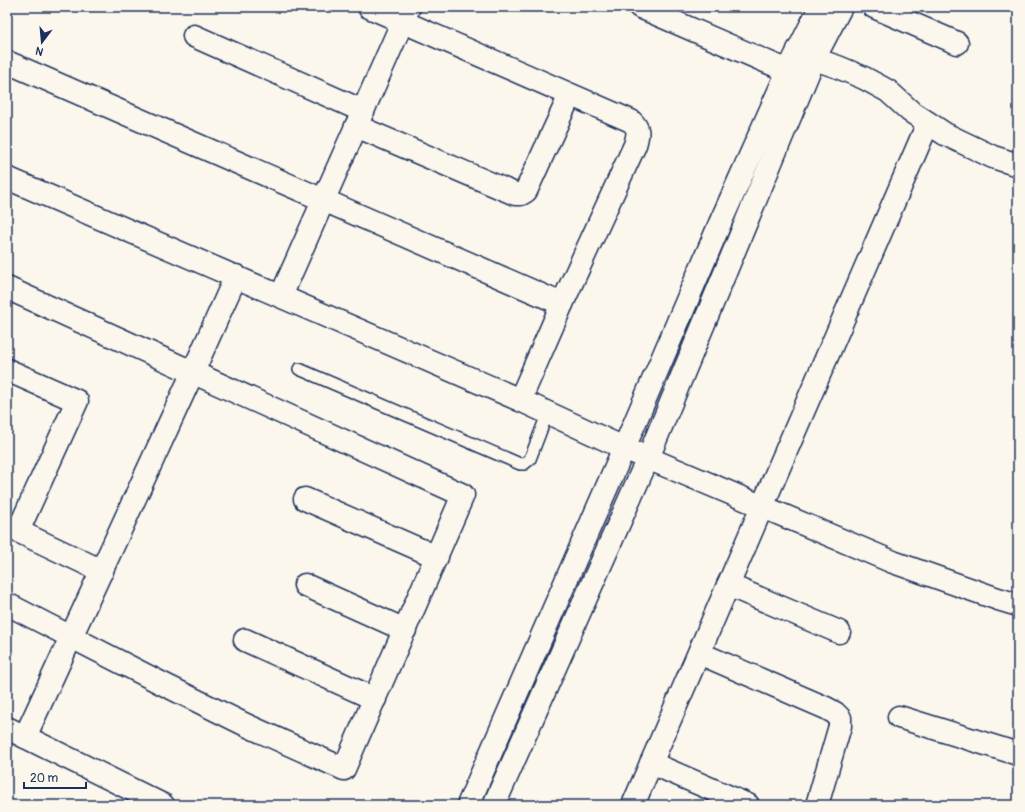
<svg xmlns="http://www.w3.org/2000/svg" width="1025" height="812" font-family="Pangolin,sans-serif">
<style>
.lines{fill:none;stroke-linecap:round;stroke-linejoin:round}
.lane-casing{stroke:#1b2f5e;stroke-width:14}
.street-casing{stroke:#1b2f5e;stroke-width:25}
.secondary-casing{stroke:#1b2f5e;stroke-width:25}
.lane{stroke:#fbf7ec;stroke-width:11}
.street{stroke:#fbf7ec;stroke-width:22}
.secondary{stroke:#fbf7ec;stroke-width:22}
</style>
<rect width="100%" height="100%" fill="#fbf7ec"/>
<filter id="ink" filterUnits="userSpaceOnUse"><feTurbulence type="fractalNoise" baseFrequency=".025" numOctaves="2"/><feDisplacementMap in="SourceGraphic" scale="8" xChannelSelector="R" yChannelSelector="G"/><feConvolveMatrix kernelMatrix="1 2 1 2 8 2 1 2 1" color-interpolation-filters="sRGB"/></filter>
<g filter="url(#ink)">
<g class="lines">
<defs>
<polyline id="lane" points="299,369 520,464 524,464 530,459 548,412"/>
<g id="street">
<path d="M369,7L631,121C640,129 638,134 635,145L562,304L520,400"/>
<polyline points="640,7 788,71"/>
<polyline points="874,7 957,43"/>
<polyline points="194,36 363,111"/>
<polyline points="798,50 814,59 838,67 864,78 888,91 910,111 945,134 993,157 1018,165"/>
<polyline points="7,62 562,304"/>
<polyline points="356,126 515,194 521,194 526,191 570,95"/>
<polyline points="7,178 520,400 624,448 893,562 998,599 1018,605"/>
<polyline points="7,288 463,495 344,769 246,725 161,683 7,604"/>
<polyline points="281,296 409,7"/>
<polyline points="7,370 77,401 18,531"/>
<polyline points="305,499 437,557"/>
<polyline points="7,526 102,571"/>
<polyline points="305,585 405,630"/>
<polyline points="728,585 839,632"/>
<polyline points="245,640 375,699"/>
<polyline points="699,653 826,708 835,713 840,718 840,726 817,805"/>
<polyline points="899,717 1018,754"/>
<polyline points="25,737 193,372 236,276"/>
<polyline points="651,763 748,805"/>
<polyline points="633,805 928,123"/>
</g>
<g id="secondary">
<polyline points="7,728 163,805"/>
<polyline points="468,805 624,448 721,221 788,71 820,7"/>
<polyline points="494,805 648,458 814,59 841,7"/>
</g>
</defs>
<use href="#lane" class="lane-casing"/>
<use href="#street" class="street-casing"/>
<use href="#secondary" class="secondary-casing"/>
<use href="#lane" class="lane"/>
<use href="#street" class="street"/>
<use href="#secondary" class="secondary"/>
</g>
</g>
<rect width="1025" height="812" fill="none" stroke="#fbf7ec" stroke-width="24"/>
<rect x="12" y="12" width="1001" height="788" fill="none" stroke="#1b2f5e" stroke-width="1.5" filter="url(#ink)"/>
<g transform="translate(42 42) rotate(196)" stroke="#fbf7ec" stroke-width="3" paint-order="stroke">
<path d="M0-3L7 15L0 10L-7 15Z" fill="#1b2f5e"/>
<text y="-6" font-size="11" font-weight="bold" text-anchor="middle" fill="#1b2f5e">N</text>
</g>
<path d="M24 782v6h62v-6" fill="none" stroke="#1b2f5e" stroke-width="2"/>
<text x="30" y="782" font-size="12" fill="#1b2f5e" stroke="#fbf7ec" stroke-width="3" paint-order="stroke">20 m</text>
</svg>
